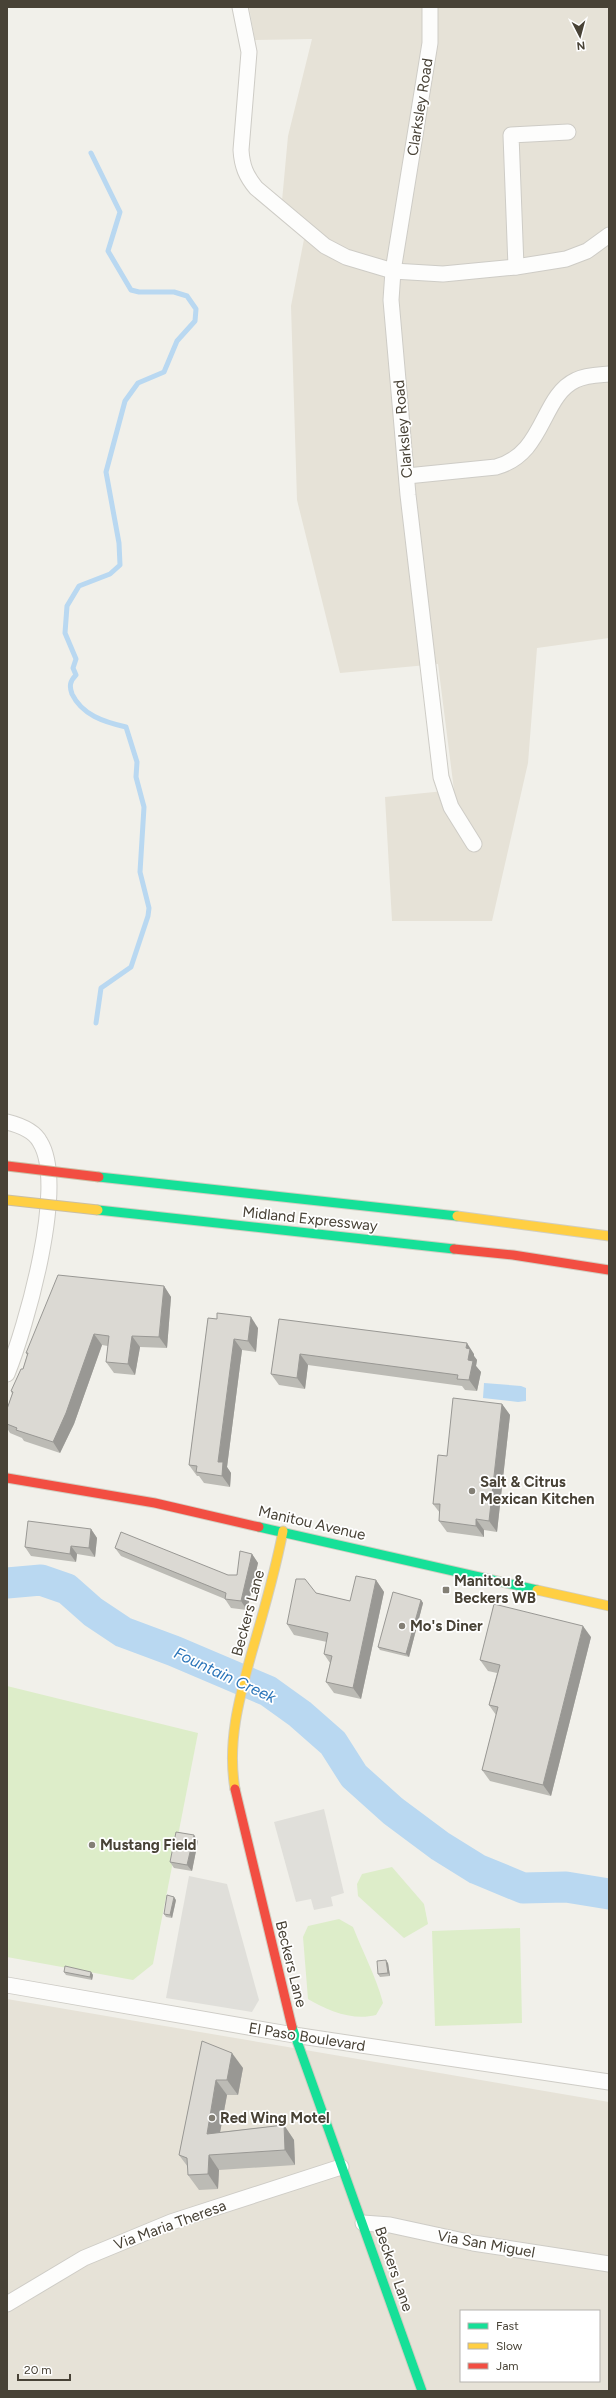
<svg xmlns="http://www.w3.org/2000/svg" width="616" height="2398" font-family="Figtree,sans-serif">
<style>
.residential{fill:#e6e2d7;fill-rule:evenodd}
.green{fill:#ddedc9}
.parking{fill:#e0dfda}
.water{fill:#b9d8f1}
.lines{fill:none;stroke-linecap:round;stroke-linejoin:round}
.stream{stroke:#b9d8f1;stroke-width:5}
.river{stroke:#b9d8f1;stroke-width:31}
.street-casing{stroke:#ceccc6;stroke-width:17}
.fast-casing{stroke:#d1cec1;stroke-width:11}
.slow-casing{stroke:#d1cec1;stroke-width:11}
.jam-casing{stroke:#d1cec1;stroke-width:11}
.street{stroke:#fdfdfc;stroke-width:15}
.fast{stroke:#16e098;stroke-width:9}
.slow{stroke:#ffcf43;stroke-width:9}
.jam{stroke:#f24e42;stroke-width:9}
.slow-bridge-casing{stroke:#cabfa5;stroke-width:11;stroke-linecap:butt}
.jam-bridge-casing{stroke:#cabfa5;stroke-width:11;stroke-linecap:butt}
.slow-bridge{stroke:#ffcf43;stroke-width:9}
.jam-bridge{stroke:#f24e42;stroke-width:9}
.wall{fill:#bcbbb5}
.shaded-wall{fill:#999894}
.building{fill:#dbd9d3;stroke:#999894}
.poi-dot{fill:#837f75;stroke:#fff;stroke-width:1.5}
.labels{text-anchor:middle;dominant-baseline:central;stroke-width:3.5;stroke-linejoin:round;paint-order:stroke}
.street-label{font-size:15px;fill:#484236;stroke:#fff}
.poi-label{font-size:15px;font-weight:bold;fill:#484236;stroke:#fff;text-anchor:start}
.water-label{font-size:16px;font-style:italic;fill:#2974b9;stroke:#fff}
</style>
<rect width="100%" height="100%" fill="#f1f0ea"/>
<g class="residential">
<polygon points="249,7 609,7 609,638 537,648 528,763 492,921 392,921 385,797 454,790 438,664 340,673 297,500 291,306 307,224 282,201 288,136 312,39 255,40"/>
<path d="M7,1999L609,2102V2391H7ZM461,2311H599V2381H461Z"/>
</g>
<g class="green">
<polygon points="7,1686 198,1733 153,1964 133,1980 7,1957"/>
<polygon points="392,1867 424,1904 428,1924 404,1938 358,1896 357,1884 362,1874"/>
<path d="M339,1919L353,1927C363,1953 376,1976 383,2003L376,2015C353,2021 328,2011 308,1999L303,1937L308,1926Z"/>
<polygon points="520,1928 522,2023 435,2026 432,1931"/>
</g>
<g class="parking">
<polygon points="324,1809 344,1893 331,1897 333,1906 314,1910 311,1899 296,1902 274,1822"/>
<polygon points="189,1876 227,1884 259,2000 252,2012 166,1998"/>
</g>
<polygon class="water" points="484,1383 521,1386 526,1388 526,1401 518,1402 483,1398"/>
<g class="lines">
<path class="stream" d="M91,153L120,212L108,251L131,290L139,292H174L187,296L196,309L195,321L177,341L164,372L138,383L125,401L106,472L119,543L120,565L110,574L79,586L67,606L65,633L76,659L73,668L76,675C70,681 69,686 72,694C82,715 104,722 126,727L137,762L136,777L144,807L140,872L149,908L148,916L131,967L101,988L96,1023"/>
<polyline class="river" points="7,1583 41,1580 67,1589 93,1612 123,1632 174,1651 268,1691 300,1714 333,1743 354,1776 393,1811 440,1846 477,1869 523,1888 566,1887 609,1894"/>
<defs>
<g id="street">
<path d="M240,7L249,52L241,150C242,166 246,176 256,188L325,246L346,257L393,271L443,274L516,267L566,259L587,251L609,235"/>
<polyline points="430,7 430,43 393,271 391,300 408,495 441,777 451,807 474,844"/>
<polyline points="516,267 511,135 568,132"/>
<path d="M407,476L496,467C545,454 541,396 576,380C586,375 598,375 609,374"/>
<path d="M7,1122C19,1125 34,1130 40,1142C67,1185 26,1327 7,1374"/>
<polyline points="7,1985 294,2035 609,2082"/>
<polyline points="363,2223 390,2225 473,2243 609,2264"/>
<polyline points="7,2304 84,2258 171,2222 341,2167"/>
</g>
<g id="fast">
<polyline points="99,1177 457,1216"/>
<polyline points="98,1210 454,1249"/>
<polyline points="259,1527 537,1590"/>
<polyline points="292,2027 422,2391"/>
</g>
<g id="slow">
<polyline points="457,1216 609,1236"/>
<polyline points="537,1590 609,1606"/>
<path d="M235,1789C227,1743 239,1699 251,1655C263,1614 275,1573 283,1531"/>
</g>
<g id="jam">
<polyline points="454,1249 513,1255 609,1270"/>
<polyline points="7,1478 155,1503 259,1527"/>
<polyline points="235,1789 292,2027"/>
</g>
</defs>
<use href="#street" class="street-casing"/>
<use href="#fast" class="fast-casing"/>
<use href="#slow" class="slow-casing"/>
<use href="#jam" class="jam-casing"/>
<use href="#street" class="street"/>
<use href="#fast" class="fast"/>
<use href="#slow" class="slow"/>
<use href="#jam" class="jam"/>
<defs>
<polyline id="slow-bridge" points="7,1200 98,1210"/>
<polyline id="jam-bridge" points="7,1166 99,1177"/>
</defs>
<use href="#slow-bridge" class="slow-bridge-casing"/>
<use href="#jam-bridge" class="jam-bridge-casing"/>
<use href="#slow-bridge" class="slow-bridge"/>
<use href="#jam-bridge" class="jam-bridge"/>
</g>
<g class="wall">
<polygon points="164,1286 171,1297 167,1348 140,1347 135,1375 114,1373 106,1362 108,1346 102,1345 74,1424 60,1453 24,1441 22,1438 10,1433 7,1428 7,1409 12,1394 11,1391 23,1369 27,1355 26,1353"/>
<polygon points="208,1318 258,1328 256,1352 242,1350 227,1467 231,1473 230,1487 204,1483 199,1476 197,1476 189,1465"/>
<polygon points="279,1319 474,1354 474,1356 477,1360 476,1366 481,1372 477,1391 465,1390 462,1386 308,1365 305,1389 279,1385 271,1374"/>
<polygon points="502,1404 510,1415 497,1532 484,1530 484,1537 447,1532 439,1521 440,1513 433,1504 447,1456"/>
<polygon points="91,1529 97,1538 95,1557 77,1554 76,1562 31,1556 25,1547"/>
<polygon points="115,1548 228,1575 237,1575 252,1554 258,1563 247,1610 231,1608 225,1599 121,1556"/>
<polygon points="376,1580 384,1592 361,1699 334,1693 326,1682 330,1663 324,1654 327,1642 294,1635 287,1624 316,1593 350,1601"/>
<polygon points="421,1600 423,1603 409,1657 380,1650 378,1647"/>
<polygon points="591,1637 551,1796 490,1781 482,1770 496,1715 489,1705 497,1673 488,1671 480,1660"/>
<polygon points="198,1841 192,1871 174,1868 170,1862"/>
<polygon points="176,1900 172,1918 166,1917 164,1914"/>
<polygon points="388,1963 390,1976 380,1977 378,1974"/>
<polygon points="64,1972 91,1972 93,1975 92,1980 66,1975"/>
<polygon points="202,2041 243,2068 238,2095 227,2095 220,2132 284,2125 294,2140 295,2165 219,2170 218,2189 199,2190 188,2175 188,2167 179,2155"/>
</g>
<g class="shaded-wall">
<polygon points="164,1286 171,1297 167,1348 159,1337"/>
<polygon points="251,1317 258,1328 256,1352 248,1341"/>
<polygon points="94,1334 102,1345 74,1424 60,1453 53,1442"/>
<polygon points="132,1336 140,1347 135,1375 128,1364"/>
<polygon points="234,1339 242,1350 227,1467 231,1473 230,1487 222,1476 218,1462"/>
<polygon points="467,1343 474,1354 474,1356 477,1360 476,1366 481,1372 477,1391 469,1380 466,1348"/>
<polygon points="300,1354 308,1365 305,1389 297,1378"/>
<polygon points="502,1404 510,1415 497,1532 489,1521"/>
<polygon points="476,1519 484,1530 484,1537 476,1526"/>
<polygon points="91,1529 97,1538 95,1557 89,1548"/>
<polygon points="71,1546 77,1554 76,1562 70,1554"/>
<polygon points="252,1554 258,1563 247,1610 241,1601"/>
<polygon points="376,1580 384,1592 361,1699 353,1688"/>
<polygon points="421,1600 423,1603 409,1657 406,1654"/>
<polygon points="583,1626 591,1637 551,1796 543,1785"/>
<polygon points="194,1835 198,1841 192,1871 187,1865"/>
<polygon points="174,1897 176,1900 172,1918 170,1915"/>
<polygon points="386,1960 388,1963 390,1976 388,1973"/>
<polygon points="91,1972 93,1975 92,1980 90,1977"/>
<polygon points="232,2053 243,2068 238,2095 227,2080"/>
<polygon points="216,2080 227,2095 217,2149 207,2134"/>
<polygon points="284,2125 294,2140 295,2165 285,2150"/>
<polygon points="209,2155 219,2170 218,2189 208,2174"/>
</g>
<g class="building">
<polygon points="58,1275 164,1286 159,1337 132,1336 128,1364 106,1362 109,1336 94,1334 66,1413 53,1442 16,1430 17,1428 7,1424 7,1409 13,1392 11,1391 21,1369 23,1369 28,1353 26,1353"/>
<polygon points="217,1313 251,1317 248,1341 234,1339 218,1462 223,1462 222,1476 196,1472 197,1466 189,1465 208,1318 217,1319"/>
<polygon points="279,1319 467,1343 466,1348 470,1349 468,1360 473,1361 469,1380 457,1379 458,1375 300,1354 297,1378 271,1374"/>
<polygon points="453,1398 502,1404 489,1521 476,1519 476,1526 439,1521 440,1504 433,1504 438,1455 447,1456"/>
<polygon points="28,1521 91,1529 89,1548 71,1546 70,1554 25,1547"/>
<polygon points="121,1532 228,1575 237,1575 240,1551 252,1554 241,1601 225,1599 226,1593 115,1548"/>
<polygon points="356,1576 376,1580 353,1688 326,1682 332,1656 324,1654 328,1633 287,1624 296,1579 305,1579 316,1593 350,1601"/>
<polygon points="393,1592 421,1600 406,1654 378,1647"/>
<polygon points="494,1604 583,1626 543,1785 482,1770 498,1707 489,1705 500,1665 480,1660"/>
<polygon points="176,1832 194,1835 187,1865 170,1862"/>
<polygon points="167,1895 174,1897 170,1915 164,1914"/>
<polygon points="386,1960 388,1973 378,1974 377,1961"/>
<polygon points="65,1966 91,1972 90,1977 64,1972"/>
<polygon points="202,2041 232,2053 227,2080 216,2080 207,2134 284,2125 285,2150 209,2155 208,2174 188,2175 187,2158 179,2155"/>
</g>
<g class="poi-dot">
<circle cx="472" cy="1491" r="4"/>
<rect x="442" y="1586" width="8" height="8" rx="2"/>
<circle cx="402" cy="1626" r="4"/>
<circle cx="92" cy="1845" r="4"/>
<circle cx="212" cy="2118" r="4"/>
</g>
<g class="labels">
<g class="street-label">
<text transform="translate(420 107) rotate(-81)">Clarksley Road</text>
<text transform="translate(403 429) rotate(-95)">Clarksley Road</text>
<text transform="translate(310 1219) rotate(6)">Midland Expressway</text>
<text transform="translate(312 1523) rotate(13)">Manitou Avenue</text>
<text transform="translate(248 1613) rotate(-75)">Beckers Lane</text>
<text transform="translate(291 1964) rotate(76)">Beckers Lane</text>
<text transform="translate(307 2037) rotate(9)">El Paso Boulevard</text>
<text transform="translate(170 2225) rotate(-20)">Via Maria Theresa</text>
<text transform="translate(486 2244) rotate(10)">Via San Miguel</text>
<text transform="translate(394 2269) rotate(71)">Beckers Lane</text>
</g>
<g class="poi-label">
<text x="480" y="1482">Salt &amp; Citrus<tspan x="480" dy="17">Mexican Kitchen</tspan></text>
<text x="454" y="1581">Manitou &amp;<tspan x="454" dy="17">Beckers WB</tspan></text>
<text x="410" y="1626">Mo's Diner</text>
<text x="100" y="1845">Mustang Field</text>
<text x="220" y="2118">Red Wing Motel</text>
</g>
<g class="water-label">
<text transform="translate(225 1675) rotate(25)">Fountain Creek</text>
</g>
</g>
<rect width="616" height="2398" fill="none" stroke="#484236" stroke-width="16"/>
<rect x="460" y="2310" width="140" height="72" fill="#ffffff" stroke="#b6b3af"/>
<rect x="468" y="2323" width="20" height="6" fill="#16e098" stroke="#b6b3af"/>
<text x="496" y="2330" font-size="12" fill="#484236">Fast</text>
<rect x="468" y="2343" width="20" height="6" fill="#ffcf43" stroke="#b6b3af"/>
<text x="496" y="2350" font-size="12" fill="#484236">Slow</text>
<rect x="468" y="2363" width="20" height="6" fill="#f24e42" stroke="#b6b3af"/>
<text x="496" y="2370" font-size="12" fill="#484236">Jam</text>
<g transform="translate(580 36) rotate(174)" stroke="#ffffff" stroke-width="3" paint-order="stroke">
<path d="M0-3L7 15L0 10L-7 15Z" fill="#484236"/>
<text y="-6" font-size="11" font-weight="bold" text-anchor="middle" fill="#484236">N</text>
</g>
<path d="M18 2374v6h52v-6" fill="none" stroke="#484236" stroke-width="2"/>
<text x="24" y="2374" font-size="12" fill="#484236" stroke="#ffffff" stroke-width="3" paint-order="stroke">20 m</text>
</svg>
